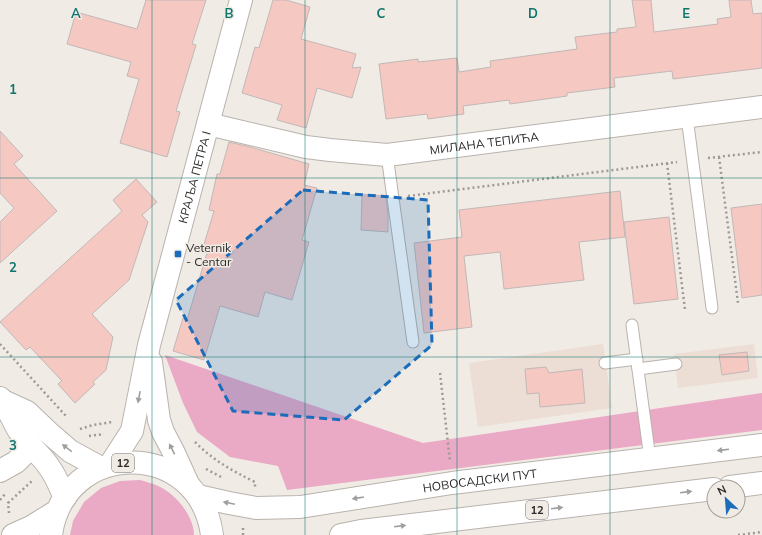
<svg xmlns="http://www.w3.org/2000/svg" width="762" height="535" font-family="Mulish,sans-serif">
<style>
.built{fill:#ecded4}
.green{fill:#eaa9c4}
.building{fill:#f6c8c2;stroke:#c1b8b7}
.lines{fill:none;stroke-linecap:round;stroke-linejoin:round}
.lane-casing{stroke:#b9b2ad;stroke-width:13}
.street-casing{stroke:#b9b2ad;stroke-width:24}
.secondary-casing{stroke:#b9b2ad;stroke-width:24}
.primary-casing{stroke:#b9b2ad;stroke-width:24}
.path{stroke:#9e9995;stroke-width:2.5;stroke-dasharray:2 3;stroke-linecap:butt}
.lane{stroke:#fff;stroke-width:11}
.street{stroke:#fff;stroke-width:22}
.secondary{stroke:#fff;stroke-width:22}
.primary{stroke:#fff;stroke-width:22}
.oneway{fill:#a09f9e}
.marked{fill:#1b6cba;fill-opacity:0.2;stroke:#1b6cba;stroke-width:3;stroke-dasharray:8 5;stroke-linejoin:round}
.grid{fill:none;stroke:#0f766e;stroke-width:1;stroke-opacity:0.55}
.poi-dot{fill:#1b6cba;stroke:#f1ebe5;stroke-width:1.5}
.labels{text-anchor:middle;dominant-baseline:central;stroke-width:3;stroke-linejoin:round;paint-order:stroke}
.shield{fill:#f1ebe5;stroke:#686461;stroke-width:1}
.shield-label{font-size:11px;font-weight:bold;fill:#2d2a28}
.street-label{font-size:12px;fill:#2d2a28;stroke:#f1ebe5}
.poi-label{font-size:12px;fill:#2d2a28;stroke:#f1ebe5;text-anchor:start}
.grid-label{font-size:13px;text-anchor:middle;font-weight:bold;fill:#0f766e;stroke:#f1ebe5;stroke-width:3;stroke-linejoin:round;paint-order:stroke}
</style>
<rect width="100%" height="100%" fill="#f1ebe5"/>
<g class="built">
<polygon points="603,344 612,408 478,427 469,363"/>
<polygon points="754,344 758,378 678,388 674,354"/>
</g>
<g class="green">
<polygon points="165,355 423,443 762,393 762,430 287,490 278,466 230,457 197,432 183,403"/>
<path d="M140,480C146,482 152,483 158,486C175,493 194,516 194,535H70L73,521L84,502L101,488L120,481Z"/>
</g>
<g class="building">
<polygon points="146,0 206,0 192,44 196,45 176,111 180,112 167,157 120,143 139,79 127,76 131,62 67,44 76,12 137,29"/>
<polygon points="273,0 286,0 310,7 301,39 356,54 352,68 361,67 352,98 317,88 306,128 277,120 282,105 242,93 255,47 259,48"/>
<polygon points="632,0 651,0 654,32 718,24 717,19 731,17 729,0 751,0 753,14 762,13 762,68 673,79 672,71 614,78 615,87 567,93 567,96 510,104 509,100 463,106 464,114 428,119 427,114 386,119 379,64 418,59 418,62 457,58 459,72 491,67 490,61 577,49 575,37 617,32 617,29 636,27"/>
<polygon points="0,131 23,156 14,164 57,211 0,263 0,222 14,208 0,193"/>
<polygon points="229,142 250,147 309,164 304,185 317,188 302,240 309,242 292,300 265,292 258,317 220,306 204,360 173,351 183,318 187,320 207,253 202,251 214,211 209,210 217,174 220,174"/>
<polygon points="136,179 157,202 142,215 148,222 129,280 92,314 113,337 106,370 93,382 95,384 75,403 58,384 62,381 30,347 26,350 0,322 122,211 113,200"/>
<polygon points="620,191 625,237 579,242 584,280 504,289 500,252 464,256 472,327 424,333 414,243 462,237 459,210"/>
<polygon points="362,194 386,196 388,216 388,232 361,230"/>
<polygon points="762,204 762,295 742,298 731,208"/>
<polygon points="669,217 678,299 634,304 624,222"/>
<polygon points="747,352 749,371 722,375 719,355"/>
<polygon points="546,367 549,373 582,369 585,403 540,407 539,393 527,394 525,369"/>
</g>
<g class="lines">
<defs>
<g id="lane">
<polyline points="687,117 712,308"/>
<polyline points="387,155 413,342"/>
<polyline points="632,325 650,459"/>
<polyline points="605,363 637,359"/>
<polyline points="638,369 676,364"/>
</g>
<g id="street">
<path id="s1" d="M208,124L306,147L330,150L387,155L762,107"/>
<path d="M0,398C7,406 13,421 19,431C23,437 28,443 33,448C38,454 45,460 49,467C56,476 60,487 65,498"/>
<polyline points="3,401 27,412 48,432 70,451 101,468"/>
<polyline points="0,471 16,462 31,447"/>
</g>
<g id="secondary">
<polyline points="151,362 159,420 163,432 173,451 188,484"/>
<path id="s2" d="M110,465L132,431L149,345L241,0"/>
</g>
<g id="primary">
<polyline points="730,487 762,483"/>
<path id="s3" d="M198,496L229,503L256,508L300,507L452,483L762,445"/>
<polyline points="13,535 31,527 57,511"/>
<path d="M51,535C64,439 199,438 212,535"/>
<polyline points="341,535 361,531 714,489"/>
</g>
</defs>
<use href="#lane" class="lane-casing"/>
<use href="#street" class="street-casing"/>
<use href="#secondary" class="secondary-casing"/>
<use href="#primary" class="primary-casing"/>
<g class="path">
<polyline points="719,157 738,303"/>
<polyline points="708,158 762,152"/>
<polyline points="667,163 685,310"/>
<polyline points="408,196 677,162"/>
<polyline points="0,344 66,416"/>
<polyline points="440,373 450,461"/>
<polyline points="80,429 93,425 112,422"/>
<polyline points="89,436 104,434"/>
<path d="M195,442C214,461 231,470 255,482V487"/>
<polyline points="206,469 223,478"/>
<polyline points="0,500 6,493"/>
<polyline points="9,513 8,503 32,481"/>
<polyline points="243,528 243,535"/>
<polyline points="738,535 762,532"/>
</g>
<use href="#lane" class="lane"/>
<use href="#street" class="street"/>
<use href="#secondary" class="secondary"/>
<use href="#primary" class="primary"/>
</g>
<defs><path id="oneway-solid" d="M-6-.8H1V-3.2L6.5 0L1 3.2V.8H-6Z"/></defs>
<g class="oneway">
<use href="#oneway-solid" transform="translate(139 397) rotate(101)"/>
<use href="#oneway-solid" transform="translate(67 448) rotate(-143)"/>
<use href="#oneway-solid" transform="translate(172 449) rotate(-116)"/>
<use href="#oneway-solid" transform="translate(723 450) rotate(173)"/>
<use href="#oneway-solid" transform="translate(686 492) rotate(-7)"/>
<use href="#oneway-solid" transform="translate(358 498) rotate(171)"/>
<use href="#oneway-solid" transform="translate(229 503) rotate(-168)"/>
<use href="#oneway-solid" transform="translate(557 508) rotate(-7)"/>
<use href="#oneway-solid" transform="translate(400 526) rotate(-7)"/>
</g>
<path class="marked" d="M303,190L428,200L432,345L344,420L233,411L176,300Z"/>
<path class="grid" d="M152,0V535M305,0V535M457,0V535M610,0V535M0,178H762M0,357H762"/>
<rect class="poi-dot" x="174" y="250" width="8" height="8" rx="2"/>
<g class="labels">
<g class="shield">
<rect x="112" y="454" width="22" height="18" rx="3"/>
<rect x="526" y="501" width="22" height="18" rx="3"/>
</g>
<g class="shield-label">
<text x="123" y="463">12</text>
<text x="537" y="510">12</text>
</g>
<g class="street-label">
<text stroke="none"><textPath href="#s1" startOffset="280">МИЛАНА ТЕПИЋА</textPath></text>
<text stroke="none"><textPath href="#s2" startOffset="302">КРАЉА ПЕТРА I</textPath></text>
<text stroke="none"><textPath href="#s3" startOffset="285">НОВОСАДСКИ ПУТ</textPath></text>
</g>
<g class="poi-label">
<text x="186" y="247">Veternik<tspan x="186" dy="14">- Centar</tspan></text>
</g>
</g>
<g class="grid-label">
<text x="76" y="18">A</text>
<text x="229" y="18">B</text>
<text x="381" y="18">C</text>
<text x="533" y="18">D</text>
<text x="686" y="18">E</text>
<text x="13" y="94">1</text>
<text x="13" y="272">2</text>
<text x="13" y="450">3</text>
</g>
<g transform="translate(726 499) rotate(334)"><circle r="19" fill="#f1ebe5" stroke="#a39e99"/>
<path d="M0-3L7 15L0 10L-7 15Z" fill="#1b6cba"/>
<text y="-6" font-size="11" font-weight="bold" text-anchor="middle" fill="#2d2a28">N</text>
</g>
</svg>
